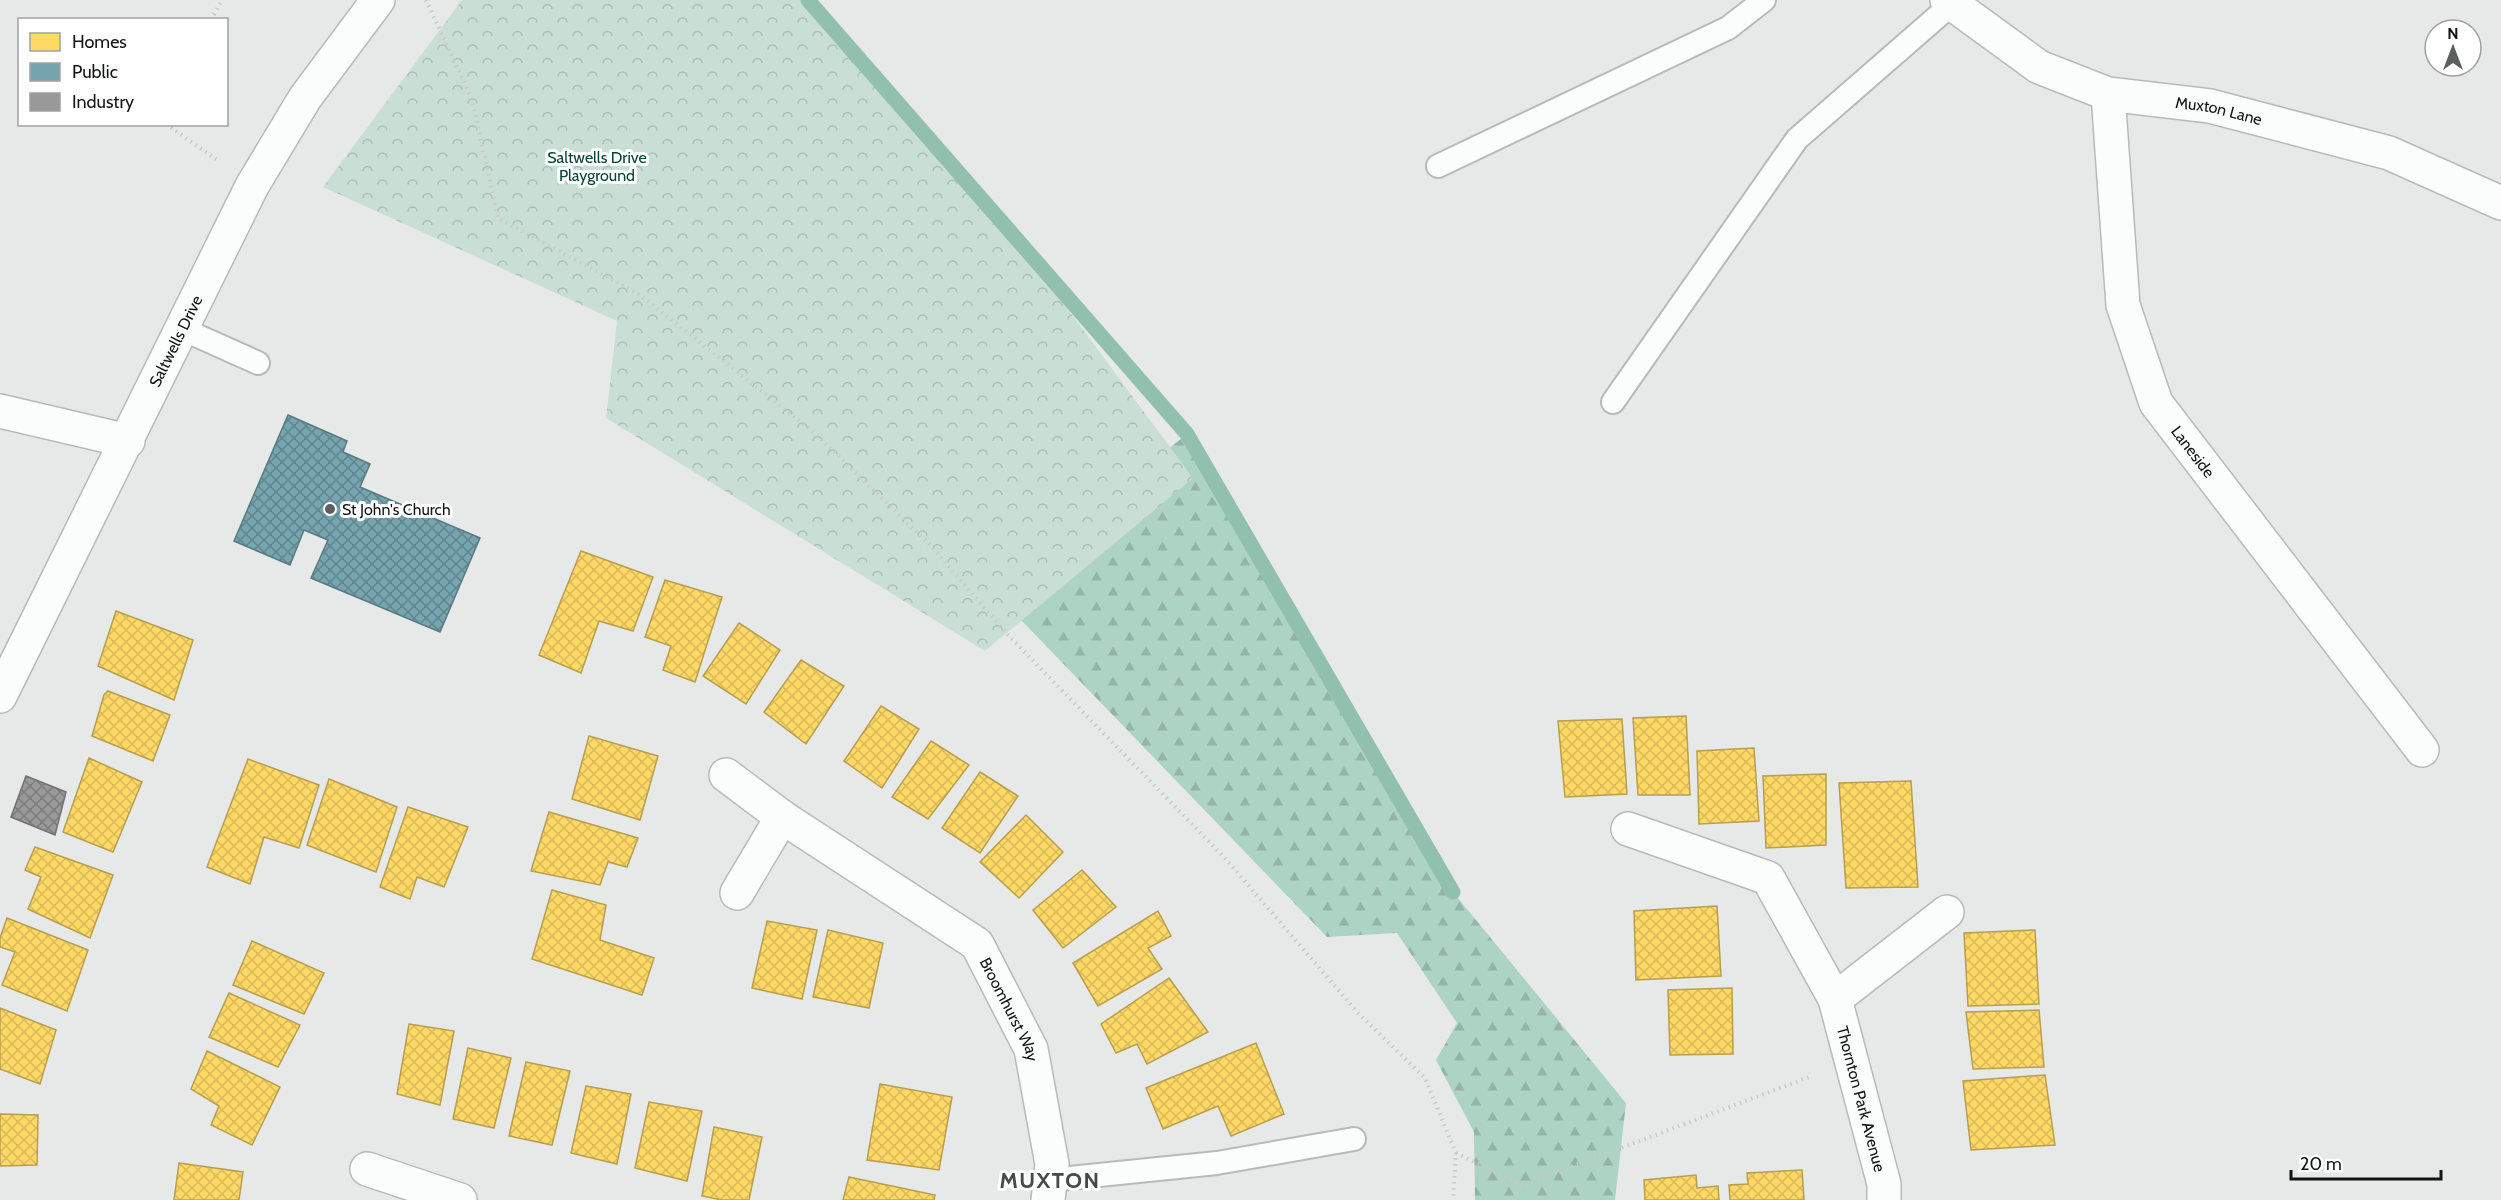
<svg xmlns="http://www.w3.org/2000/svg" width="2501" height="1200" font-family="Cabin,sans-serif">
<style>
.forest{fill:url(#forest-firs)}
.park{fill:url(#park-crowns)}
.homes{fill:url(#homes-cross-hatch);stroke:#b89e4d;stroke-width:1.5}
.public{fill:url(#public-cross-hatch);stroke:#587a80;stroke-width:1.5}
.industry{fill:url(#industry-cross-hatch);stroke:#717171;stroke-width:1.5}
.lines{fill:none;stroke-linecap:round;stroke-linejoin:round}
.stream{stroke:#91c0af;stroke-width:15}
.lane-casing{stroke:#b8bab9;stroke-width:26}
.street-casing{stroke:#b8bab9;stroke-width:36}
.path{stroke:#c8c9c8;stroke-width:4;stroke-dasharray:1.5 4.5;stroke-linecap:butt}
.lane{stroke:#fbfcfc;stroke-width:22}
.street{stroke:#fbfcfc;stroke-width:33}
.poi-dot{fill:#5d5f5e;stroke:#fff;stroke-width:2}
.labels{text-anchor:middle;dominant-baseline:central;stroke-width:6;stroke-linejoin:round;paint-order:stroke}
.street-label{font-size:16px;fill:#131514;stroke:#fff}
.park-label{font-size:16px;fill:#084333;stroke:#fff}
.poi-label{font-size:16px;fill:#131514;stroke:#fff;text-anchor:start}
.district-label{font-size:22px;font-weight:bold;letter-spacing:1.5px;fill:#474a49;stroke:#fff}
</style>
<defs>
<pattern id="forest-firs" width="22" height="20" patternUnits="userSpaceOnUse" patternTransform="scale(1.5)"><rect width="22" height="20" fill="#add3c5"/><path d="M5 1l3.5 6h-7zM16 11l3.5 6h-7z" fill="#94b4a8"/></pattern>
<pattern id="park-crowns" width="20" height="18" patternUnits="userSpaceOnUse" patternTransform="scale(1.5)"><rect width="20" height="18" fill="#c9dfd6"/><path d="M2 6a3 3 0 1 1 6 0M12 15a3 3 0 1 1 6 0" fill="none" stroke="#acbeb7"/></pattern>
<pattern id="homes-cross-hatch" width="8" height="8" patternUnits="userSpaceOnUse" patternTransform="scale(1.5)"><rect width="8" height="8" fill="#ffd966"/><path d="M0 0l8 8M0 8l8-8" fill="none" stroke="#dab958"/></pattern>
<pattern id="public-cross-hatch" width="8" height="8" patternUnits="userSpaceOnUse" patternTransform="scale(1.5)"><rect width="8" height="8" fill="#76a5af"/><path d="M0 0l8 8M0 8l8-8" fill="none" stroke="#60858d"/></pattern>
<pattern id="industry-cross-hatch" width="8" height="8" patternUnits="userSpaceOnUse" patternTransform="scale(1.5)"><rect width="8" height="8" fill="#999"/><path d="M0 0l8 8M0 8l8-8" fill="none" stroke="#7c7c7c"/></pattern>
</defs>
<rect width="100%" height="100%" fill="#e7e9e8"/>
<polygon class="forest" points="1187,434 1453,892 1626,1103 1615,1200 1475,1200 1474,1132 1436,1060 1457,1023 1397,933 1327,937 992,590"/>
<polygon class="park" points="462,0 800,0 958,161 1193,478 985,651 606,418 617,321 323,187"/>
<g class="homes">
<polygon points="581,551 653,577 633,631 599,621 581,673 539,655"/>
<polygon points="665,580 722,597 695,682 663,670 671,646 645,637"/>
<polygon points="116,611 193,640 174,700 98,666"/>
<polygon points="739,623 780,650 746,704 703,676"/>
<polygon points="801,660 844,686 806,744 764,712"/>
<polygon points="108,691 170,715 153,761 92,736 104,695"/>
<polygon points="881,706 919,729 882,788 844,761"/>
<polygon points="1686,716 1690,795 1638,795 1633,718"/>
<polygon points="1622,719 1627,794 1565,797 1558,721"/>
<polygon points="589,736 658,756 640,820 572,799"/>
<polygon points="931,741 969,765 928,819 892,797"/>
<polygon points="1754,748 1759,821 1699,824 1697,751"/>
<polygon points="89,758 142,782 113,852 63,832"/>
<polygon points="248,759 319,785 299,848 264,837 250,884 207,867"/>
<polygon points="980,772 1018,796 980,853 942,828"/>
<polygon points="1826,774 1826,845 1766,848 1763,776"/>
<polygon points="329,779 397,807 376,872 307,845"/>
<polygon points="1911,781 1918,887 1846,888 1839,783"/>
<polygon points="408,807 468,827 444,887 417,877 410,899 380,887"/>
<polygon points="549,812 638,838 627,867 608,862 600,885 531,871"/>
<polygon points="1026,815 1063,852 1019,898 980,862"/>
<polygon points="35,847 113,875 90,938 28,909 41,877 25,870"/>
<polygon points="1082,870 1116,907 1063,948 1033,910"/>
<polygon points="552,890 606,905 600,940 654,958 642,995 532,959"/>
<polygon points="1717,906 1721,976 1636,980 1634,911"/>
<polygon points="1158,911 1171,936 1148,948 1162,969 1098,1006 1073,963"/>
<polygon points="7,918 88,950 67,1011 2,985 15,952 0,947 0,938"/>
<polygon points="767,921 817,930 802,999 752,988"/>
<polygon points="828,930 883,943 869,1008 813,997"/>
<polygon points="2035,930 2039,1004 1968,1006 1964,933"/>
<polygon points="252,941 324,973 304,1014 233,985"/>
<polygon points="1169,978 1208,1032 1147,1064 1137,1044 1116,1053 1101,1024"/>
<polygon points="1732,988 1733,1054 1670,1055 1668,990"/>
<polygon points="229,993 300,1025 278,1067 209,1037"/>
<polygon points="0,1008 56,1030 40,1084 0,1069"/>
<polygon points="2039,1010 2044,1067 1973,1069 1966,1012"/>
<polygon points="409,1024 454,1031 440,1105 397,1094"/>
<polygon points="1256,1043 1284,1114 1231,1136 1218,1106 1163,1129 1146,1088"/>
<polygon points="468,1048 511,1058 494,1128 453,1119"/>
<polygon points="207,1051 280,1087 252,1145 211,1125 219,1106 191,1089"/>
<polygon points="526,1062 570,1071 552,1145 509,1136"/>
<polygon points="2045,1075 2055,1145 1971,1150 1963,1081"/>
<polygon points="880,1084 952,1097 939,1170 867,1160"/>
<polygon points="586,1086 631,1094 617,1164 571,1153"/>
<polygon points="649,1102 702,1111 687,1181 635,1168"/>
<polygon points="0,1114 38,1115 37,1165 0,1166"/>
<polygon points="714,1127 762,1137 749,1200 722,1200 702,1196"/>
<polygon points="179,1163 243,1172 239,1200 174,1200"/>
<polygon points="1802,1170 1804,1200 1730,1200 1729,1185 1748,1184 1747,1173"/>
<polygon points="1696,1175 1697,1188 1718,1186 1719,1200 1645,1200 1644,1180"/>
<polygon points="849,1177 935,1195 934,1200 843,1200"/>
</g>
<polygon class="public" points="288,415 347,441 343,452 370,464 360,487 480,538 440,632 311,578 328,540 304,530 290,565 234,541"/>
<polygon class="industry" points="26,776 66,792 55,835 11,817"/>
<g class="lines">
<polyline class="stream" points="808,0 1187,434 1453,892"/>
<defs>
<g id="lane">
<polyline points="1438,166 1728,28 1764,0"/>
<polyline points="182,329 258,363"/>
<polyline points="1613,402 1797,139 1952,4"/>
<polyline points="1050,1180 1217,1163 1354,1139"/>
</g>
<g id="street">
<path id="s1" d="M1947,0L2039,67L2108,94L2210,106L2389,153L2501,203"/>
<path id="s2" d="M2108,94L2123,305L2156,403L2422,750"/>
<polyline points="0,411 128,441"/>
<path id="s3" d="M0,696L252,186L305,98L378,0"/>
<path id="s4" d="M726,775L782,817L977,944L1031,1049L1052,1164L1048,1200"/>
<path id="s5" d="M1628,829L1768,878L1835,999L1884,1184V1200"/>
<polyline points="737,893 782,817"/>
<polyline points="1835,999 1947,912"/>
<polyline points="367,1169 460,1200"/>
</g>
</defs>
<use href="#lane" class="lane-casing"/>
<use href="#street" class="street-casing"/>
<g class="path">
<polyline points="426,0 472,99 498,218 640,295 816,434 934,549 1006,633 1224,857 1358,1013 1425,1078 1456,1153 1453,1200"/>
<polyline points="211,20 222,0"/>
<polyline points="166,124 217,160"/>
<polyline points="1456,1153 1522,1185 1812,1076"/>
</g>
<use href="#lane" class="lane"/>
<use href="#street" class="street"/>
</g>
<circle class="poi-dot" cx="330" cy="509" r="6"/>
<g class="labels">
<g class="street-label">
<text stroke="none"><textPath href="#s1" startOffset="300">Muxton Lane</textPath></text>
<text stroke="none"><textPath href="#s3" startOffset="396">Saltwells Drive</textPath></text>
<text stroke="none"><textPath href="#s2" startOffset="376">Laneside</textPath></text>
<text stroke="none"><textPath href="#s4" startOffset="376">Broomhurst Way</textPath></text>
<text stroke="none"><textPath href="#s5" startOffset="390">Thornton Park Avenue</textPath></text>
</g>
<g class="park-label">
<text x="597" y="157">Saltwells Drive<tspan x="597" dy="18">Playground</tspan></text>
</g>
<g class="poi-label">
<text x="342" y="509">St John's Church</text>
</g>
<g class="district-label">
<text x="1050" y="1180">MUXTON</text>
</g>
</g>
<rect x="18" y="18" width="210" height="108" fill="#ffffff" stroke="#a1a1a1" stroke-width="1.5"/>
<rect x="30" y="33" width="30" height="18" fill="#ffd966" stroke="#a1a1a1" stroke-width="1.5"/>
<text x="72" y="48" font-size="18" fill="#131514">Homes</text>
<rect x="30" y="63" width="30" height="18" fill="#76a5af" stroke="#a1a1a1" stroke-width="1.5"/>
<text x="72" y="78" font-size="18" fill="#131514">Public</text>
<rect x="30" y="93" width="30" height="18" fill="#999999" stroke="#a1a1a1" stroke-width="1.5"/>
<text x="72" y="108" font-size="18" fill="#131514">Industry</text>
<g transform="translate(2453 48)"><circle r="28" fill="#ffffff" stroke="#a1a1a1" stroke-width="1.5"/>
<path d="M0-4.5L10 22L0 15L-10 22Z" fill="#5d5f5e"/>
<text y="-9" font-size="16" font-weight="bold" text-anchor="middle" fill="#131514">N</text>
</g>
<path d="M2291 1170v9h150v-9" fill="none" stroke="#131514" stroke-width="3"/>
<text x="2300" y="1170" font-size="18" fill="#131514" stroke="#ffffff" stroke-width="4.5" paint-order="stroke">20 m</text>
</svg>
